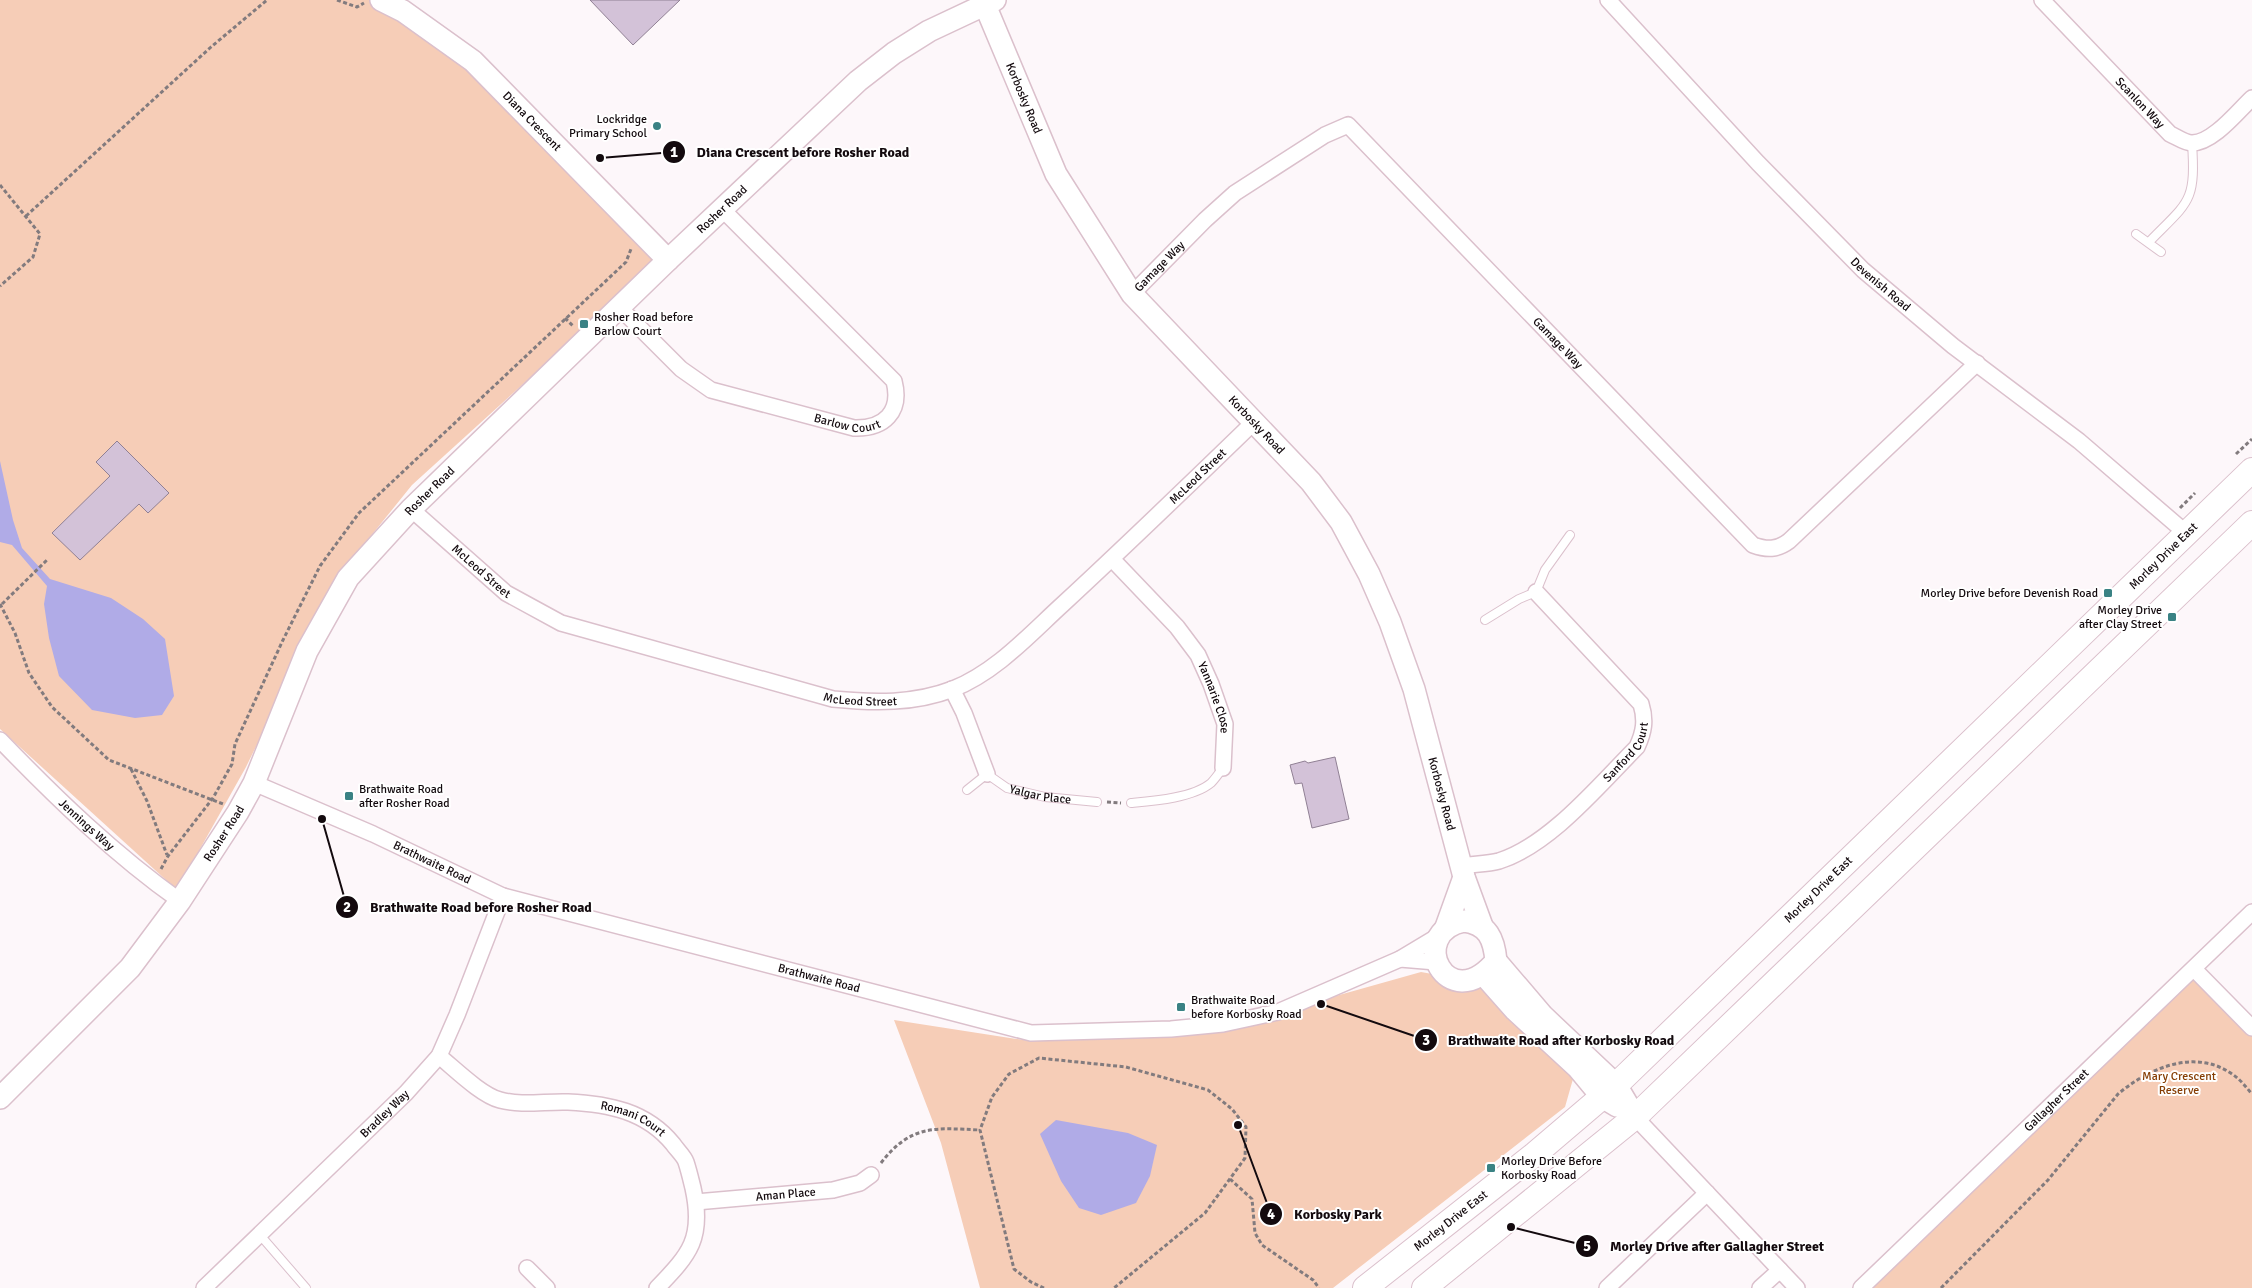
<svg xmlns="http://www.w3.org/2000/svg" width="2252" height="1288" font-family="Signika,sans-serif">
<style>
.green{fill:#f6cdb7}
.water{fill:#b0abe7}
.building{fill:#d3c2d8;stroke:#908094}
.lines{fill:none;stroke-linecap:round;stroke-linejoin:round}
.lane-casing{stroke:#dbc0cc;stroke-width:10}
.street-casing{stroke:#dbc0cc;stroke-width:18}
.secondary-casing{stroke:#dbc0cc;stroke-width:24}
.primary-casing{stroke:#dbc0cc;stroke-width:26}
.path{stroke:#827b7e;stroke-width:3;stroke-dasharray:4 2.5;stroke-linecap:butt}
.lane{stroke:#fff;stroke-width:8}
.street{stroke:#fff;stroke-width:15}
.secondary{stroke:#fff;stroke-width:21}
.primary{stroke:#fff;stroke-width:24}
.poi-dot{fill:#3a8284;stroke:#fff;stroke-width:2}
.labels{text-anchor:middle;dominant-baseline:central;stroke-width:4;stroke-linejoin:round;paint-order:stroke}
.street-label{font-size:12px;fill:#130a0e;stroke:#fff}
.poi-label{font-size:12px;fill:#130a0e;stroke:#fff;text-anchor:start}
.park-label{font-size:12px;fill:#853d03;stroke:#fff}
.leader{fill:none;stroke:#130a0e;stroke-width:2}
.callout-dot{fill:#130a0e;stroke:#fff;stroke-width:2}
.mark-label{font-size:15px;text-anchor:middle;font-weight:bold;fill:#fff}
.callout-label{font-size:14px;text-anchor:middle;font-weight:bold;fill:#130a0e;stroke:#fff;stroke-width:4;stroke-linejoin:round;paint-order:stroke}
</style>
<rect width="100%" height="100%" fill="#fdf7fa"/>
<g class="green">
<polygon points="0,0 381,0 425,25 665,255 412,485 341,573 246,767 177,890 0,729"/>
<polygon points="2194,969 2252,1028 2252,1288 1861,1288"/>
<polygon points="1421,972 1489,984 1573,1079 1565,1107 1333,1288 980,1288 941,1143 894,1020 1030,1041 1208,1032"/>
</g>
<g class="water">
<polygon points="0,461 13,520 22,548 50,579 111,598 143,619 165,639 174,696 162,715 135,718 92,710 59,676 49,638 44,604 47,586 12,545 0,542"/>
<polygon points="1056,1120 1128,1133 1157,1145 1150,1176 1136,1203 1101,1215 1079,1208 1061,1181 1040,1134"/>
</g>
<g class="building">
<polygon points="590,0 680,0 633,45"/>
<polygon points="117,441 169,493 148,513 139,504 80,560 52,533 110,476 96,462"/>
<polygon points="1335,757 1349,819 1312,828 1302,783 1295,784 1290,765 1305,761 1308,763"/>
</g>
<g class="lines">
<defs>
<g id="lane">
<polyline points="2136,234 2161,252"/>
<path d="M2149,242C2189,201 2196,203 2192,143"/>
<polyline points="1485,620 1519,599 1536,592 1545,570 1570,535"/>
<path id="s1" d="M967,790L987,774L1007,788L1045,797L1097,802"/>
<path d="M1131,803C1153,801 1193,798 1211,783C1215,779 1219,773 1223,768"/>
<polyline points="260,1235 306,1288"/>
</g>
<g id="street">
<path id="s2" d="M1608,0L1758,163L1863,270L1953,346L2079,441L2186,533"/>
<path id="s3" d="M2042,0L2170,134C2177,137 2185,143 2192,143C2213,143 2238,111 2252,98"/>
<path id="s4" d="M1132,294L1205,220L1235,193L1325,135L1348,125L1753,545C1767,550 1777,550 1789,541L1977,363"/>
<path id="s5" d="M619,307L681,369L711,390L854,428C884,429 902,412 894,381L722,209"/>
<path id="s6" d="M411,509L506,593L561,623L833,699C874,703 914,704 953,689C996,672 1029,635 1063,604C1128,544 1191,483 1255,421"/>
<path id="s7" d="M1112,559L1177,627L1198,655L1211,684L1225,724L1223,768"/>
<polyline points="952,689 964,713 987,774"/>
<path id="s8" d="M0,740C56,798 114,854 180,901"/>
<path id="s9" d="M254,783L373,834L503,896L1031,1033L1171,1029L1223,1024L1278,1012L1400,959L1440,935"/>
<path id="s10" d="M1461,866C1474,864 1488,864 1499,861C1550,845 1599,785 1637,747C1644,732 1646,720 1641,704L1536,592"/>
<polyline points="1400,959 1436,962"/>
<polyline points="2194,969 2252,1028"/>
<path id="s11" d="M439,1056C455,1069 481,1095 500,1100C522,1106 546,1101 568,1102C609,1104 646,1111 673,1144C677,1150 684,1156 686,1162C689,1171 691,1180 693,1188C704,1238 690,1254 657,1288"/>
<polyline points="1635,1117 1797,1288"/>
<path id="s12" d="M696,1202L833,1190L860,1183L871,1175"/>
<polyline points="527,1268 547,1288"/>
<path id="s13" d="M204,1288L406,1093L439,1056L457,1015L503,896"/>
<polyline points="1607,1288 1707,1193"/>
<polyline points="1760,1288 1780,1270"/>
<path id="s14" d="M1861,1288L2252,912"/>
</g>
<g id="secondary">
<path id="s15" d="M381,0L403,11L473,61L668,260"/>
<path id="s16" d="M985,5L1056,174L1132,294L1311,482L1341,522L1369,574L1390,622L1414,689L1464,877L1482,926"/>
<path d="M1464,921C1488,924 1494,939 1496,961C1447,1019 1405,933 1464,921Z"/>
<polyline points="1446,927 1464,877"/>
<polyline points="1496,961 1543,1016 1616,1085 1635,1117"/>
<polyline points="1484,975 1515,1010 1578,1068 1602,1097 1617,1106"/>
<path id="s17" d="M0,1098L130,968L180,901L238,812L254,783L307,651L348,578L411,509L668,260L858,81L894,53L929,31L995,0"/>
</g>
<g id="primary">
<path id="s18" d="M1365,1288L1535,1154L1616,1085L2252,470"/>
<polyline points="1424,1288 1635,1117 2252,523"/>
</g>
</defs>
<use href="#lane" class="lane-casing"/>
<use href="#street" class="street-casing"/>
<use href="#secondary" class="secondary-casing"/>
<use href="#primary" class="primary-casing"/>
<g class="path">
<polyline points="337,0 357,7 364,3"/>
<polyline points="0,185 40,234 33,257 0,286"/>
<polyline points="26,216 211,47 267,0"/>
<polyline points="565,318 573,326"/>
<polyline points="2236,454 2252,439"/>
<polyline points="2180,508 2195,493"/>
<polyline points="0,604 15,633 29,673 52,707 109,760 223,804"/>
<polyline points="2,604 48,559"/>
<polyline points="131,769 147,801 167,855"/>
<polyline points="1107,802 1121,803"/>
<polyline points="161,869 168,856 213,798 232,764 235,744 283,640 320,566 359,513 626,262 631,249"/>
<path d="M881,1163C911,1124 935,1128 980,1130"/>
<polyline points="1230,1179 1252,1199 1255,1233 1262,1245 1313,1280 1319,1288"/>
<polyline points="1044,1288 1031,1282 1014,1269 980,1130 992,1097 1009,1074 1039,1058 1126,1067 1208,1090 1232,1109 1246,1127 1245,1158 1205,1213 1114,1288"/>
<path d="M1941,1288L2048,1180L2118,1094C2149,1068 2195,1048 2232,1074C2240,1079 2246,1087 2252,1094"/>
</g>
<use href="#lane" class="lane"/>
<use href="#street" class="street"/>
<use href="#secondary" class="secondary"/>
<use href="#primary" class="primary"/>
</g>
<g class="poi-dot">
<circle cx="657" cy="126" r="5"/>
<rect x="579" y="319" width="10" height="10" rx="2.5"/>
<rect x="2103" y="588" width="10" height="10" rx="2.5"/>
<rect x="2167" y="612" width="10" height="10" rx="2.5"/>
<rect x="344" y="791" width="10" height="10" rx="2.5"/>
<rect x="1176" y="1002" width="10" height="10" rx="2.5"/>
<rect x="1486" y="1163" width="10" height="10" rx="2.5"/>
</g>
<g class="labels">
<g class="street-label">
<text stroke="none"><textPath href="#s16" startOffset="101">Korbosky Road</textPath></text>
<text stroke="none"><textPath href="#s3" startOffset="142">Scanlon Way</textPath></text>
<text stroke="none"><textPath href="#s15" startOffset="195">Diana Crescent</textPath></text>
<text stroke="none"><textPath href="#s17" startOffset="1158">Rosher Road</textPath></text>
<text stroke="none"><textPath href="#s4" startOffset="39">Gamage Way</textPath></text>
<text stroke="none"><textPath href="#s2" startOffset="394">Devenish Road</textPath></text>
<text stroke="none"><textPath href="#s4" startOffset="579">Gamage Way</textPath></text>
<text stroke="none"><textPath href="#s5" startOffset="265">Barlow Court</textPath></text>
<text stroke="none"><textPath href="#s16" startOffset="506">Korbosky Road</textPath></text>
<text stroke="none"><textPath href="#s6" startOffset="919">McLeod Street</textPath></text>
<text stroke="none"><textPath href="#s17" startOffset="752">Rosher Road</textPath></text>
<text stroke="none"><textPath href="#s18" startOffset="1084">Morley Drive East</textPath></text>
<text stroke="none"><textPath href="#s6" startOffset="94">McLeod Street</textPath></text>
<text stroke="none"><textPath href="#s6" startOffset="499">McLeod Street</textPath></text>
<text stroke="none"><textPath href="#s7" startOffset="175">Yannarie Close</textPath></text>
<text stroke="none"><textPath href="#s10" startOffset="209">Sanford Court</textPath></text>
<text stroke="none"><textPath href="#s1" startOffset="84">Yalgar Place</textPath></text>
<text stroke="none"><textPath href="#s16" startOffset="926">Korbosky Road</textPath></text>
<text stroke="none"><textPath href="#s8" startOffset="121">Jennings Way</textPath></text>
<text stroke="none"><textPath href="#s17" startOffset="348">Rosher Road</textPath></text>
<text stroke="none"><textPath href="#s9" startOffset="195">Brathwaite Road</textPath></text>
<text stroke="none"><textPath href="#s18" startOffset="604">Morley Drive East</textPath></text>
<text stroke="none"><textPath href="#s9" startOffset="600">Brathwaite Road</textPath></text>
<text stroke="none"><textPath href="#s14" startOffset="271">Gallagher Street</textPath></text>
<text stroke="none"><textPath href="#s13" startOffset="251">Bradley Way</textPath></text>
<text stroke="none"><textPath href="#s11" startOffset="212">Romani Court</textPath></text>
<text stroke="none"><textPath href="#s12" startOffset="90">Aman Place</textPath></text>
<text stroke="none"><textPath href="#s18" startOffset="109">Morley Drive East</textPath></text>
</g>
<g class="poi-label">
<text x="647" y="119" text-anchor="end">Lockridge<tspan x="647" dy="14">Primary School</tspan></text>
<text x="594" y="317">Rosher Road before<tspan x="594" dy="14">Barlow Court</tspan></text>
<text x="2098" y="593" text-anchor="end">Morley Drive before Devenish Road</text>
<text x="2162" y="610" text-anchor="end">Morley Drive<tspan x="2162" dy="14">after Clay Street</tspan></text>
<text x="359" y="789">Brathwaite Road<tspan x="359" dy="14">after Rosher Road</tspan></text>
<text x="1191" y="1000">Brathwaite Road<tspan x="1191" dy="14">before Korbosky Road</tspan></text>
<text x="1501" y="1161">Morley Drive Before<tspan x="1501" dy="14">Korbosky Road</tspan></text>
</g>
<g class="park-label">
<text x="2179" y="1076">Mary Crescent<tspan x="2179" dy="14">Reserve</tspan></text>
</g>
</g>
<path class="leader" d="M600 158L674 152M322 819L347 907M1321 1004L1426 1040M1238 1125L1271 1214M1511 1227L1587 1246"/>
<g class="callout-dot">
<circle cx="600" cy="158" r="5"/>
<circle cx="322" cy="819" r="5"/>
<circle cx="1321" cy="1004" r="5"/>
<circle cx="1238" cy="1125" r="5"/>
<circle cx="1511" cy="1227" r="5"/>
<circle cx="674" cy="152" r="12"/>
<circle cx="347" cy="907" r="12"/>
<circle cx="1426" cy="1040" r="12"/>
<circle cx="1271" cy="1214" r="12"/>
<circle cx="1587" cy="1246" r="12"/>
</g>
<g class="mark-label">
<text x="674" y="157">1</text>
<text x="347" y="912">2</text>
<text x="1426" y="1045">3</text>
<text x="1271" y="1219">4</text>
<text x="1587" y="1251">5</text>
</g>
<g class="callout-label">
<text x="803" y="157">Diana Crescent before Rosher Road</text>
<text x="481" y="912">Brathwaite Road before Rosher Road</text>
<text x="1561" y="1045">Brathwaite Road after Korbosky Road</text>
<text x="1338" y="1219">Korbosky Park</text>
<text x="1717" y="1251">Morley Drive after Gallagher Street</text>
</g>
</svg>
